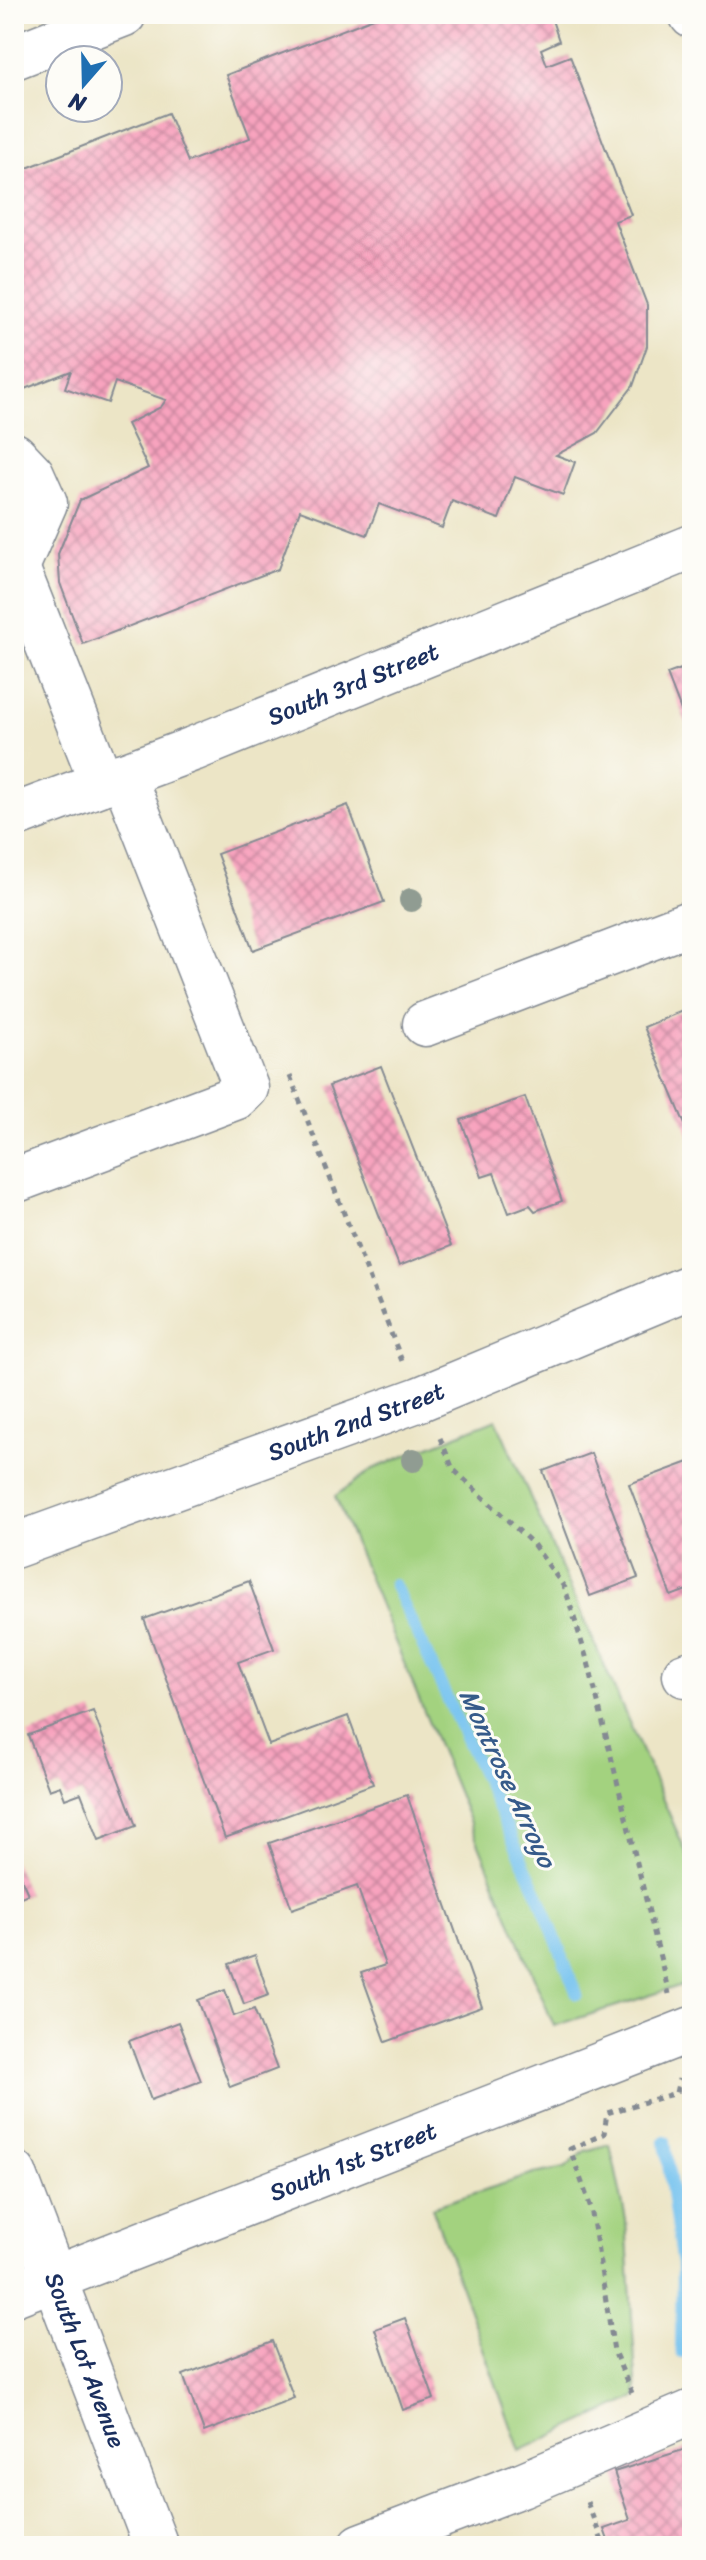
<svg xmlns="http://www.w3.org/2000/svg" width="706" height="2560" font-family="Sriracha,sans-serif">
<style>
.park{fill:#a3d27f;stroke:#5f806e;stroke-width:2}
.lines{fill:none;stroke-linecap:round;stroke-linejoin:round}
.stream{stroke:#75c2ef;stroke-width:12}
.building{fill:url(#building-cross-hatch)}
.minor-casing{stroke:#848a92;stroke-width:47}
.path{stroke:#848a92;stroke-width:5;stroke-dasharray:6 6;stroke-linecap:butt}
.minor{stroke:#fff;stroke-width:44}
.tree{fill:#909c92}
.labels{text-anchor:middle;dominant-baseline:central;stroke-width:6;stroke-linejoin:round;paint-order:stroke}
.street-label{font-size:24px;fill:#1b2f5e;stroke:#fdfcf7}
.water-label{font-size:26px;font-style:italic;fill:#365b8a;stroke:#fdfcf7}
</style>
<defs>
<pattern id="building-cross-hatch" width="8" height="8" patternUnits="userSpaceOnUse" patternTransform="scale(2)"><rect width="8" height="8" fill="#f8a3be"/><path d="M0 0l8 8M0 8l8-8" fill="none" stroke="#c8859e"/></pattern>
</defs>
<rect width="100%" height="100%" fill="#fdfcf7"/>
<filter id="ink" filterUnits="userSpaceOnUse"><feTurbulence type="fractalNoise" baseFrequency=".0125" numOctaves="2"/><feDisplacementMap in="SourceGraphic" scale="16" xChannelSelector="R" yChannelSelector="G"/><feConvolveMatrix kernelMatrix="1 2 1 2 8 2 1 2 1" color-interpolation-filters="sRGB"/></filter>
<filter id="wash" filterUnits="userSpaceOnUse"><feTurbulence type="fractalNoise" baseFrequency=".006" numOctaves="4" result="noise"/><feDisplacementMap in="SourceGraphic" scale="32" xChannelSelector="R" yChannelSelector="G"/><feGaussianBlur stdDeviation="1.8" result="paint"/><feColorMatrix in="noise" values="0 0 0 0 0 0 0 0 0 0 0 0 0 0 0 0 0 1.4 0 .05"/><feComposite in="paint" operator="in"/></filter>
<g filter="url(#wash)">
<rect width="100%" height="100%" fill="#ece5c6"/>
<g class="park">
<polygon points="496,1419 692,1866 692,1982 554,2026 335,1496 373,1469"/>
<polygon points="610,2144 626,2220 637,2397 520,2451 432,2207 534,2174 565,2168 585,2151"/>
</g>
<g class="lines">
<g class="stream">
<polyline points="394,1584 539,1896 577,1994"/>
<polyline points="665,2141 682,2266 681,2353"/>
</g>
</g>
<g id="blocks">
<g class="building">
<polygon points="384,14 550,14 559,41 541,49 547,65 570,56 631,215 615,221 647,305 647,346 633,386 597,433 556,455 575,462 563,495 515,477 499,519 452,501 442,528 379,504 367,535 300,510 278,569 83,644 60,583 58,554 80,500 148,468 127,424 161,407 166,400 115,382 108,403 65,388 71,371 14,393 14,173 168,113 188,162 250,138 226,75"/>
<polygon points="692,665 692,739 667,674"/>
<polygon points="348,805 384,902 253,950 217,854"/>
<polygon points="692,1007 692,1141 644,1027"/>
<polygon points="381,1066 451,1246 399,1266 329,1086"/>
<polygon points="525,1097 562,1201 535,1211 530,1205 509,1213 494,1173 482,1177 461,1120"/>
<polygon points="591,1453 638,1578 590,1596 543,1471"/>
<polygon points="689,1462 692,1588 671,1596 629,1484"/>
<polygon points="249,1581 274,1649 238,1662 269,1745 348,1716 373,1784 225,1838 144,1619"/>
<polygon points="93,1711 136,1826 99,1840 81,1793 65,1799 60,1786 49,1790 28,1735"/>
<polygon points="407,1795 482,2007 386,2042 361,1973 385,1965 357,1886 292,1909 269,1843"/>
<polygon points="14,1862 28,1894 14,1900"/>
<polygon points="255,1955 269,1995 244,2004 229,1964"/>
<polygon points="225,1990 234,2016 254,2009 277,2069 230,2087 198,2000"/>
<polygon points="178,2022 201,2081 151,2100 129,2041"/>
<polygon points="405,2318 434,2399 403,2410 375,2329"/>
<polygon points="272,2341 294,2398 204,2432 183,2375"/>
<polygon points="692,2447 692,2546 610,2546 604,2529 630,2520 614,2472"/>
</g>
</g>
</g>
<g filter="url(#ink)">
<use href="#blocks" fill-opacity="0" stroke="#848a92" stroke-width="2"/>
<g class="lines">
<defs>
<g id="minor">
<polyline points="691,14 692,16"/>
<polyline points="14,57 124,14"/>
<polyline points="14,455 32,474 45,503 17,567"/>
<polyline points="14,560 102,783"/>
<path id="s1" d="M14,816L193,749L692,547"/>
<polyline points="425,1024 692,922"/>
<polyline points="14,1181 237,1097 246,1088 123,775"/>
<path id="s2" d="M14,1546L420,1399L692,1286"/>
<polyline points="685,1675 692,1673"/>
<path id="s3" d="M14,2173L156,2546"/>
<path id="s4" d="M14,2294L692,2029"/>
<polyline points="361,2546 521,2485 692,2412"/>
</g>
</defs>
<use href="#minor" class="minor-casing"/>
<g class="path">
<polyline points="290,1076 402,1361"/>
<polyline points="440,1438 453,1469 533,1544 565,1588 589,1666 669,1994"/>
<polyline points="632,2393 614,2351 591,2208 570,2149 604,2134 607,2113 676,2093 679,2079"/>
<polyline points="587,2502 604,2546"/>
</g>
<use href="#minor" class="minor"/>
</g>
<g class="tree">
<circle cx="411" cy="900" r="12"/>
<circle cx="413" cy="1460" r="12"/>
</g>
</g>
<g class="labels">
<g class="street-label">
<text stroke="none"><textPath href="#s1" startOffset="364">South 3rd Street</textPath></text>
<text stroke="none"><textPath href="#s2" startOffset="364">South 2nd Street</textPath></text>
<text stroke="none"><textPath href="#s4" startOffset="364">South 1st Street</textPath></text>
<text stroke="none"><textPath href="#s3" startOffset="200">South Lot Avenue</textPath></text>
</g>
<g class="water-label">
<text transform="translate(508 1778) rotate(65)">Montrose Arroyo</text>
</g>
</g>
<rect width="706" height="2560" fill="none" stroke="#fdfcf7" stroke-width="48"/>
<g transform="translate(84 84) rotate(200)"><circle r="38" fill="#fdfcf7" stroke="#a3aaba" stroke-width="2"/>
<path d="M0-6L14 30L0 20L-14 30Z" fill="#1f6fb2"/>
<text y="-12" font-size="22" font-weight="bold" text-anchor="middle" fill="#1b2f5e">N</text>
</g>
</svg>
